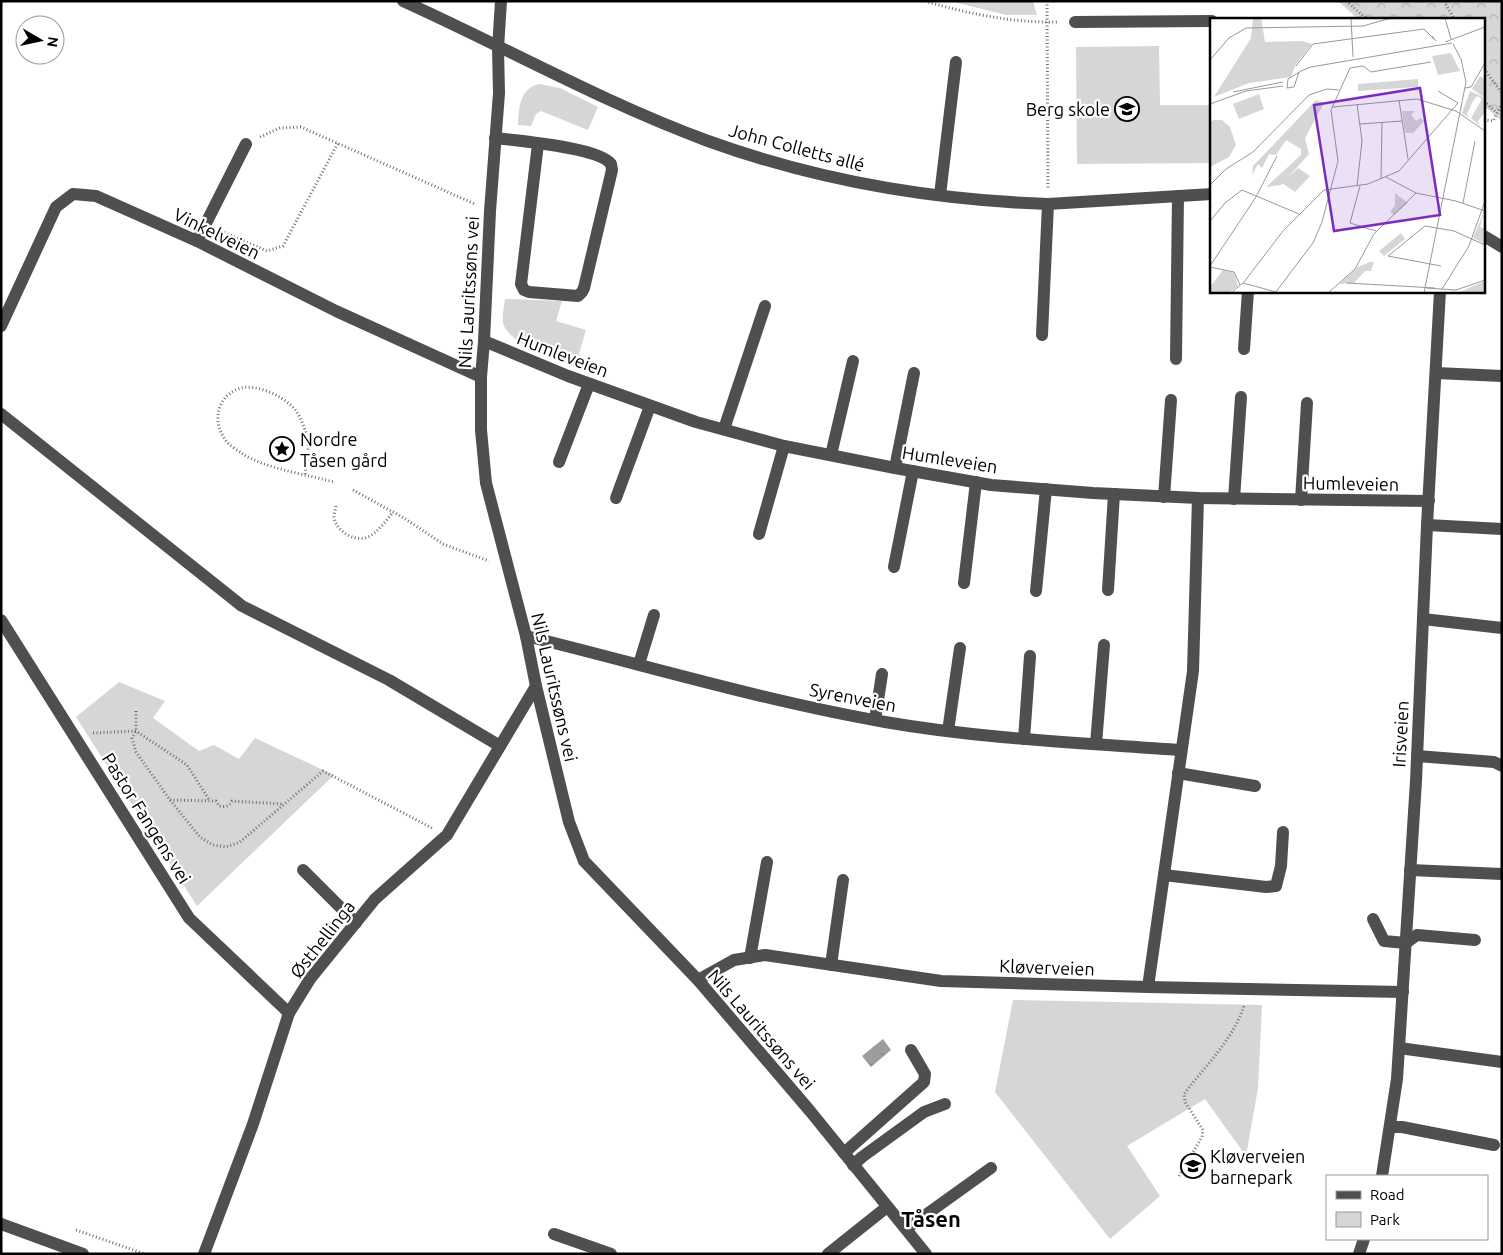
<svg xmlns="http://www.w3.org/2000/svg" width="1503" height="1255" font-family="Ubuntu,sans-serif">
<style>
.green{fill:#d6d6d6}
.forest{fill:url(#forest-crowns)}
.water{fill:url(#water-ripples)}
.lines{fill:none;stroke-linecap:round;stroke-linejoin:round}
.path{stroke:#717171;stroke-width:3;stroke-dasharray:1 2.5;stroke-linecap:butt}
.minor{stroke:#4f4f4f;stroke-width:12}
.labels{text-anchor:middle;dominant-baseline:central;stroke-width:4.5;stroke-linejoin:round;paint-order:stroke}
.poi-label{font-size:18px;fill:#000;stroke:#fff;text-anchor:start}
.street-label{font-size:18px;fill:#000;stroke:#fff}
.district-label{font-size:22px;font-weight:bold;fill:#000;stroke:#fff}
.inset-road{fill:none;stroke:#999;stroke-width:1}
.view{fill:#7b2cbf;fill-opacity:0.15;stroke:#7b2cbf;stroke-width:2.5}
.inset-edge{fill:none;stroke:#000;stroke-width:2.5}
</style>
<defs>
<pattern id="forest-crowns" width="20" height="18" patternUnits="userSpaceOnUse" patternTransform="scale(1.25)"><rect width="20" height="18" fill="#d6d6d6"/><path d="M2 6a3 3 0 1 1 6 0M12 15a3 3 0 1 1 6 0" fill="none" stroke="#b6b6b6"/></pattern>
<pattern id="water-ripples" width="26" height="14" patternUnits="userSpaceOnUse" patternTransform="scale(1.25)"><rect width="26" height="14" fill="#9d9d9d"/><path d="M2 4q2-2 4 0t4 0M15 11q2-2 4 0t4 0" fill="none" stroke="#858585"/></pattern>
</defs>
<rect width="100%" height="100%" fill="#fff"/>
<g class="green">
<polygon points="950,1 1033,1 1037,15 1006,15"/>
<polygon points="1159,46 1160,105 1212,105 1212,163 1077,164 1076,47"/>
<path d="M539,84L560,88L598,107L588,130L541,111L536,114L531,126L518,125C519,108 519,89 539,84Z"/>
<path d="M505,299L562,301L556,321L586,330L575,367C557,359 508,344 503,323C502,316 504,306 505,299Z"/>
<polygon points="119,682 165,701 153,718 199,751 214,745 239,759 255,738 334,775 197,906 76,717"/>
<polygon points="1013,1000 1262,1005 1258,1088 1246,1156 1205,1099 1127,1146 1160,1196 1110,1239 995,1092"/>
</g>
<polygon class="forest" points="1338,1 1502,1 1502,121 1484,106 1484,19 1358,19"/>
<polygon class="water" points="883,1039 891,1050 871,1067 862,1056"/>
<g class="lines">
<g class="path">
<path d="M925,1C969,14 1013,23 1059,22"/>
<polyline points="1047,1 1048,189"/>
<polyline points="1346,1 1367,19"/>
<polyline points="1444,1 1454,19"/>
<polyline points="1484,69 1502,93"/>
<polyline points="1484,101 1497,113"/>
<polyline points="1484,120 1493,121 1502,104"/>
<polyline points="260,137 280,128 301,127 475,204"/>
<polyline points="221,231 267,251 283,246 338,143"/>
<path d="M305,474C306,463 309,450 308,440C306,431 301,418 296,411C286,397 255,382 238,389C217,397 212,422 225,439C228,445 237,450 243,454C264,468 308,475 334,482"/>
<polyline points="353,490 404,518 443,544 489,561"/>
<path d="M336,506C335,511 333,517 335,521C339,533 356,542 368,537C378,532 386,521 393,512"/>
<polyline points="136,711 136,731 132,738 136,752 170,800 200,837 213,845 226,847 240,842 323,771 432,828"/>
<polyline points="93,733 136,731 187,765 210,801"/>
<path d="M170,800L216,801L219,806C225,807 229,807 232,801L282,804"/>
<path d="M1179,1176L1202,1137L1203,1130L1185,1102L1184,1094C1206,1065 1232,1041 1244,1006"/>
<polyline points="76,1230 145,1254"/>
</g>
<g class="minor">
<path d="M403,1C505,47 602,102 708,141C816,180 932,200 1048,204L1212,194"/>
<polyline points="501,1 498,48 499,93 490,211 484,341 481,377 481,430 486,483 526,636 536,686 569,822 584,861 698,980 810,1111 926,1254"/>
<polyline points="1075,22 1212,21"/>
<path d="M495,138C518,141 598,147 611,164L612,170L584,288L582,292L578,296L529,292L524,290L521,284L538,144"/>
<polyline points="940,195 956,62"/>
<polyline points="1484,236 1502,247"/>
<polyline points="197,241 246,144"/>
<polyline points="1,326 56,207 73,194 96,196 197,241 336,311 481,377"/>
<polyline points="1042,335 1048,204"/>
<polyline points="484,341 568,376 696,422 784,446 895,468 991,485 1093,493 1198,498 1429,501"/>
<polyline points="1244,349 1248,291"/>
<polyline points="1176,359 1178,196"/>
<polyline points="1436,373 1502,376"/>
<polyline points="1,414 242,606 389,680 500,746"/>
<polyline points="724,429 765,306"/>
<polyline points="831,455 853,361"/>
<polyline points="559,462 589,384"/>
<polyline points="895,468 914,373"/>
<polyline points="1164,497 1171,400"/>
<polyline points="616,498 650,406"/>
<polyline points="1234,499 1241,397"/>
<polyline points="1301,500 1307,403"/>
<polyline points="1427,525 1502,529"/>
<polyline points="759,534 784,446"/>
<polyline points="894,567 913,471"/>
<polyline points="964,583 976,482"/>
<polyline points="1108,590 1114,494"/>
<polyline points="1036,591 1046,489"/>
<polyline points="1423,619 1502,628"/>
<polyline points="1,620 189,918 289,1013"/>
<path d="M526,636C645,665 764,701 885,722C983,739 1083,743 1181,750"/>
<polyline points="639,664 654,615"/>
<polyline points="875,720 882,674"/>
<polyline points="948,731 960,648"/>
<polyline points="1024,739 1030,656"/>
<polyline points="1096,744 1104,645"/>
<polyline points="1417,756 1494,762 1502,766"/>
<polyline points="1178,773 1255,786"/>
<polyline points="303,870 356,923"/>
<polyline points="1410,870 1502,874"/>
<polyline points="1164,875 1266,887 1276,886 1281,866 1283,832"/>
<polyline points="1373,919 1384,941 1406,943 1417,935 1475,940"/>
<polyline points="750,958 767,862"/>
<polyline points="831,965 843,880"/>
<polyline points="698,980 734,960 765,955 941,981 1148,987 1403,992"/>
<polyline points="1148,987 1193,671 1198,498"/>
<polyline points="1399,1048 1502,1062"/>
<polyline points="1391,1127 1402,1127 1494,1145"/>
<polyline points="844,1153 924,1082 925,1074 911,1050"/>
<polyline points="853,1165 862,1157 924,1112 945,1104"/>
<polyline points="1382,1176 1397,1079 1416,781 1427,525 1440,291"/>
<polyline points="1,1224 83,1254"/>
<polyline points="906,1229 991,1168"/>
<polyline points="554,1234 611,1254"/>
<polyline points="204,1254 253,1124 289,1013 310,979 375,899 447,835 536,686"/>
<polyline points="828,1254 887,1207"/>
<polyline points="1359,1254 1364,1239"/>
</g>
</g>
<defs>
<symbol id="school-ring" viewBox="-11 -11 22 22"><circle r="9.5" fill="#fff" stroke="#000" stroke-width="1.5"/><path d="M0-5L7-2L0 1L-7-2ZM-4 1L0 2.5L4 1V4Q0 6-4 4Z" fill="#000"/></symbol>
<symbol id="sight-ring" viewBox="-11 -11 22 22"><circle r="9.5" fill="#fff" stroke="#000" stroke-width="1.5"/><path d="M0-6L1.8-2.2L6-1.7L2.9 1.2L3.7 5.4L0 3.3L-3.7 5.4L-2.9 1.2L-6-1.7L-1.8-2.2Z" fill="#000"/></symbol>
</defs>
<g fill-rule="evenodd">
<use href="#school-ring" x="1113" y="95" width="28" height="28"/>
<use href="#sight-ring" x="268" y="435" width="28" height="28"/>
<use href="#school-ring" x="1179" y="1152" width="28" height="28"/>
</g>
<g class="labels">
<g class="poi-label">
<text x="1110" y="109" text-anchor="end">Berg skole</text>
<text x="300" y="439">Nordre<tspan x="300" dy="21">Tåsen gård</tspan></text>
<text x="1210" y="1156">Kløverveien<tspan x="1210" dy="21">barnepark</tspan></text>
</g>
<g class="street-label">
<text transform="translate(797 147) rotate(15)">John Colletts allé</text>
<text transform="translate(217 233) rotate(26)">Vinkelveien</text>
<text transform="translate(468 292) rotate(-87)">Nils Lauritssøns vei</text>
<text transform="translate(563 354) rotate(21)">Humleveien</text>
<text transform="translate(950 459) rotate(9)">Humleveien</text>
<text transform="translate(1351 483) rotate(1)">Humleveien</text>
<text transform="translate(555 687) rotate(77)">Nils Lauritssøns vei</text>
<text transform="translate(853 697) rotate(11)">Syrenveien</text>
<text transform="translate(1400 734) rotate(-87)">Irisveien</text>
<text transform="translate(147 818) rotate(58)">Pastor Fangens vei</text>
<text transform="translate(322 939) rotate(-52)">Østhellinga</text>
<text transform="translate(1047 967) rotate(2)">Kløverveien</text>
<text transform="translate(762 1029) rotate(49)">Nils Lauritssøns vei</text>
</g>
<g class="district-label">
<text x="931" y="1218">Tåsen</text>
</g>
</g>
<g transform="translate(1210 18)">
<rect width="275" height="275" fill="#fff"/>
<path d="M43,0H51L55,24L92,23L102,26L86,46L81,59L39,65L4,79L41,20ZM241,35L250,53L228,57L222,38ZM208,61V69L148,73V66ZM260,73L275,80V94L268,103L270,108L261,100L272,81L267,78L263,83L257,96L259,100L252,95ZM49,76L54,91L29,101L23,86ZM192,93H205L201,97L206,103L210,100L214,103L203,115H195ZM4,102H12L20,109L26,127L19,139L0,149V104ZM88,150L100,158L85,174L72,165ZM185,175L198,185L184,197L180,194L185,187ZM274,194L270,209L275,210V226L263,220ZM13,252L24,255L28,268L19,275H0V269ZM275,263V275H248L250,274Z" fill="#d6d6d6"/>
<path d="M79,25L98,26L77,57H71L66,56L67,50L77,45L68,41V33ZM106,82L114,85L95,120L99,136L71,167L56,169L91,137V131L76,122L66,137L59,136L52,150L48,146L42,157L43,148ZM191,215L195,221L174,238L169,233ZM160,244H164L161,253H155L144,265L129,266L148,249Z" fill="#d6d6d6"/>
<path d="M270,58L275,61V80L262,71Z" fill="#d6d6d6"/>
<path class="inset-road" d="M141,0L143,39M235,0L241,21M235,24L275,9M0,42L19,20L36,10L153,8L181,0M86,48L103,26L214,11L226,23L222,18M89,54L84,69L77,70L78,61L91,53L101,49L242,25M255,70L261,69L275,45M23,74L73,64M189,82L198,141M0,86L36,73L73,68M123,89L207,81L246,93L275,113M150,106L192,103M176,159L206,175L246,183L275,193M171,161L172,104M0,167L16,151L43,134L99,77L117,71L129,72M147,168L152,123L147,86M150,168L140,205L166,213M253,185L265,123M0,203L15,185L32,172L89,196M178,238L215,208L244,213L275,227M178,238L231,248M0,248L46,179L67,138M0,249L24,254L30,267M33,265L66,274M137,265L225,270M216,270L246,272L275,262M232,271L259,228L275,183M21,275L34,264L73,213L114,172L158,166L189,153L248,85L228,73M65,275L103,225L112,204L128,143L121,92L140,50L153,48L161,54L221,44M118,275L145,251L164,216L206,175M214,275L256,64L251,41L243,26"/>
<path class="view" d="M210,70L230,197L124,213L104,87Z"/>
<rect width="275" height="275" class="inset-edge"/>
</g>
<rect width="1503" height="1255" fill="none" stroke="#000000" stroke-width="5"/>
<rect x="1326" y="1175" width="162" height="65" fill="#ffffff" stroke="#999999"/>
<rect x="1336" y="1191" width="25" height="8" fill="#4f4f4f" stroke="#999999"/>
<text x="1370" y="1200" font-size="15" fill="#000000">Road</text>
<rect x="1336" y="1212" width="25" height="15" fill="#d6d6d6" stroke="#999999"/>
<text x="1370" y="1225" font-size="15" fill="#000000">Park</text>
<g transform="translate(40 40) rotate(99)"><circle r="24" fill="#ffffff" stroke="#999999"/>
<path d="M0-4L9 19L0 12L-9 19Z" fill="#000000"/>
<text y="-8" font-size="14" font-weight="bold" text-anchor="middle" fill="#000000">N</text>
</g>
</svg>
